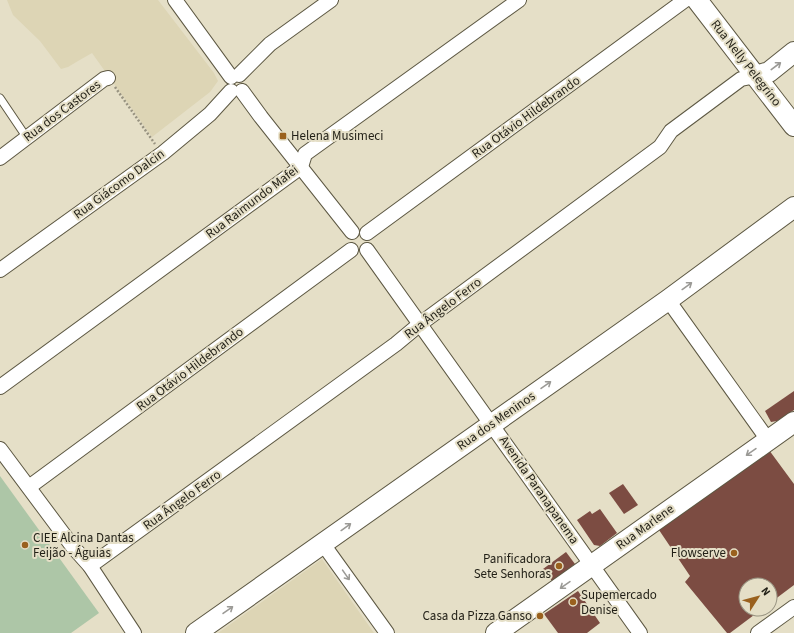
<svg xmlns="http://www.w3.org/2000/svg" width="794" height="633" font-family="'Source Sans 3',sans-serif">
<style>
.built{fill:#ddd5b5}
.green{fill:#adc6a7}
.building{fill:#7c4c42}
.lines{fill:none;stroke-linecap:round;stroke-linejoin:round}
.lane-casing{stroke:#5d5843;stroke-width:9}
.street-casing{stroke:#5d5843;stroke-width:16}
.secondary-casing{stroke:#5d5843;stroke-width:22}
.path{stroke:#989381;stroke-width:2.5;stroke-dasharray:2 2;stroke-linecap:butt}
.lane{stroke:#fff;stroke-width:7}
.street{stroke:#fff;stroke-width:14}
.secondary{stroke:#fff;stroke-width:20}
.oneway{stroke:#9b9a96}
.poi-dot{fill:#9a611e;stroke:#e5dfc7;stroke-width:1.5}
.labels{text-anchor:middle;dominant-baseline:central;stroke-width:4;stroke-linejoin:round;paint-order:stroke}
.street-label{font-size:13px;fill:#211f16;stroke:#e5dfc7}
.poi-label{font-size:13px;fill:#211f16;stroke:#e5dfc7;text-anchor:start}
</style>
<rect width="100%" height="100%" fill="#e5dfc7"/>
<g class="built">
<polygon points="7,0 158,0 214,73 218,81 210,92 152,137 92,53 78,61 68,67 61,69 40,41 13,15"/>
<polygon points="322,559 374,633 218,633"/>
</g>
<polygon class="green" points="0,476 99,613 71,633 0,633"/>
<g class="building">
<polygon points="794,391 794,410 777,421 771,422 765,411"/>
<polygon points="769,450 794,484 794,585 770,603 770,585 746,585 746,609 762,609 730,633 727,633 685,582 690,576 659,530"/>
<polygon points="623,484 638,505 624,514 609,493"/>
<polygon points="600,509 617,533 600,546 594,545 577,520 590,511 592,514"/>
<polygon points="566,552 575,564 552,581 543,569"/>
<polygon points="578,591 600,623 587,633 558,633 544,614"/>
</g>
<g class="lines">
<defs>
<polyline id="lane" points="0,98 27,138"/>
<g id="street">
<polyline points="175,0 231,77"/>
<polyline points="239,75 270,44 331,0"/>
<polyline points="242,91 261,117 352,232"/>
<polyline points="0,158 104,79 108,78"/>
<polyline points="367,233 685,0"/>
<polyline points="367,250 640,633"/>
<polyline points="0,270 163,153 210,114 231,91"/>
<polyline points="668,300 768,440"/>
<polyline points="0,387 301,167 305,154 519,0"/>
<polyline points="0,449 73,547 90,566 134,633"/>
<polyline points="29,487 351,250"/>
<polyline points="323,544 387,633"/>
<polyline points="90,566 396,344 420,324 660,147 671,131 741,79 756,76"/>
<polyline points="758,633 794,607"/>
</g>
<g id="secondary">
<polyline points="697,0 794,126"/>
<polyline points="756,76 769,72 794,52"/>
<polyline points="196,633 668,300 794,207"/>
<polyline points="496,633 794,422"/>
</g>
</defs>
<use href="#lane" class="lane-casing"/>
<use href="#street" class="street-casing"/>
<use href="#secondary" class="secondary-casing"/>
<polyline class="path" points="115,87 155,144"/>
<use href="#lane" class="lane"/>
<use href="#street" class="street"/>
<use href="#secondary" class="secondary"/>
</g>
<defs><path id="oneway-shaft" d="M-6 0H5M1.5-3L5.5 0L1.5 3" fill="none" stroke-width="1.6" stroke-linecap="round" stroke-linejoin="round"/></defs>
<g class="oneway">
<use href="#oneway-shaft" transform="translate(776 66) rotate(-37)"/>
<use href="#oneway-shaft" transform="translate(687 286) rotate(-36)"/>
<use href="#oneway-shaft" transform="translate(546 385) rotate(-35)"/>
<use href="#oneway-shaft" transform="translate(751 452) rotate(145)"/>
<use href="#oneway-shaft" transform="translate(346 527) rotate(-36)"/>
<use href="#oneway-shaft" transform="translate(346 575) rotate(55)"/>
<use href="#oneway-shaft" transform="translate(565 585) rotate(145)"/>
<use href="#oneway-shaft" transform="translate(228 610) rotate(-35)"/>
</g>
<g class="poi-dot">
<rect x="279" y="132" width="8" height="8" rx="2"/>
<circle cx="25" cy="545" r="4"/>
<circle cx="734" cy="553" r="4"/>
<circle cx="559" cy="566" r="4"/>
<circle cx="573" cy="602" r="4"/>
<circle cx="540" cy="616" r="4"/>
</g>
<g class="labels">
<g class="street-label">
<text transform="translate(746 63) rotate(52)">Rua Nelly Pelegrino</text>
<text transform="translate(62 111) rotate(-37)">Rua dos Castores</text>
<text transform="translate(526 117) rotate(-36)">Rua Otávio Hildebrando</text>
<text transform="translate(119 184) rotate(-36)">Rua Giácomo Dalcin</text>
<text transform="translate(252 202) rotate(-37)">Rua Raimundo Mafei</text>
<text transform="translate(443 308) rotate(-37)">Rua Ângelo Ferro</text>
<text transform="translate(190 369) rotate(-37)">Rua Otávio Hildebrando</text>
<text transform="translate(496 421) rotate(-35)">Rua dos Meninos</text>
<text transform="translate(539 490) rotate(55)">Avenida Paranapanema</text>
<text transform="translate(182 500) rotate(-36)">Rua Ângelo Ferro</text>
<text transform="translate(645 527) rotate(-36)">Rua Marlene</text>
</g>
<g class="poi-label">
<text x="291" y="136">Helena Musimeci</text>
<text x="33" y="538">CIEE Alcina Dantas<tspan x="33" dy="15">Feijão - Águias</tspan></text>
<text x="726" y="553" text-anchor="end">Flowserve</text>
<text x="551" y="559" text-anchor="end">Panificadora<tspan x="551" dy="15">Sete Senhoras</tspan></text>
<text x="581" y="595">Supemercado<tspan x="581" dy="15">Denise</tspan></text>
<text x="532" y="616" text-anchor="end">Casa da Pizza Ganso</text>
</g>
</g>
<g transform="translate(758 597) rotate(54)"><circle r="19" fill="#e5dfc7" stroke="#979280"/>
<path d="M0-3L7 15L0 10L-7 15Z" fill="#9a611e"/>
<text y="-6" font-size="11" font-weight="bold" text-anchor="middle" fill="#211f16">N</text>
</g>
</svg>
